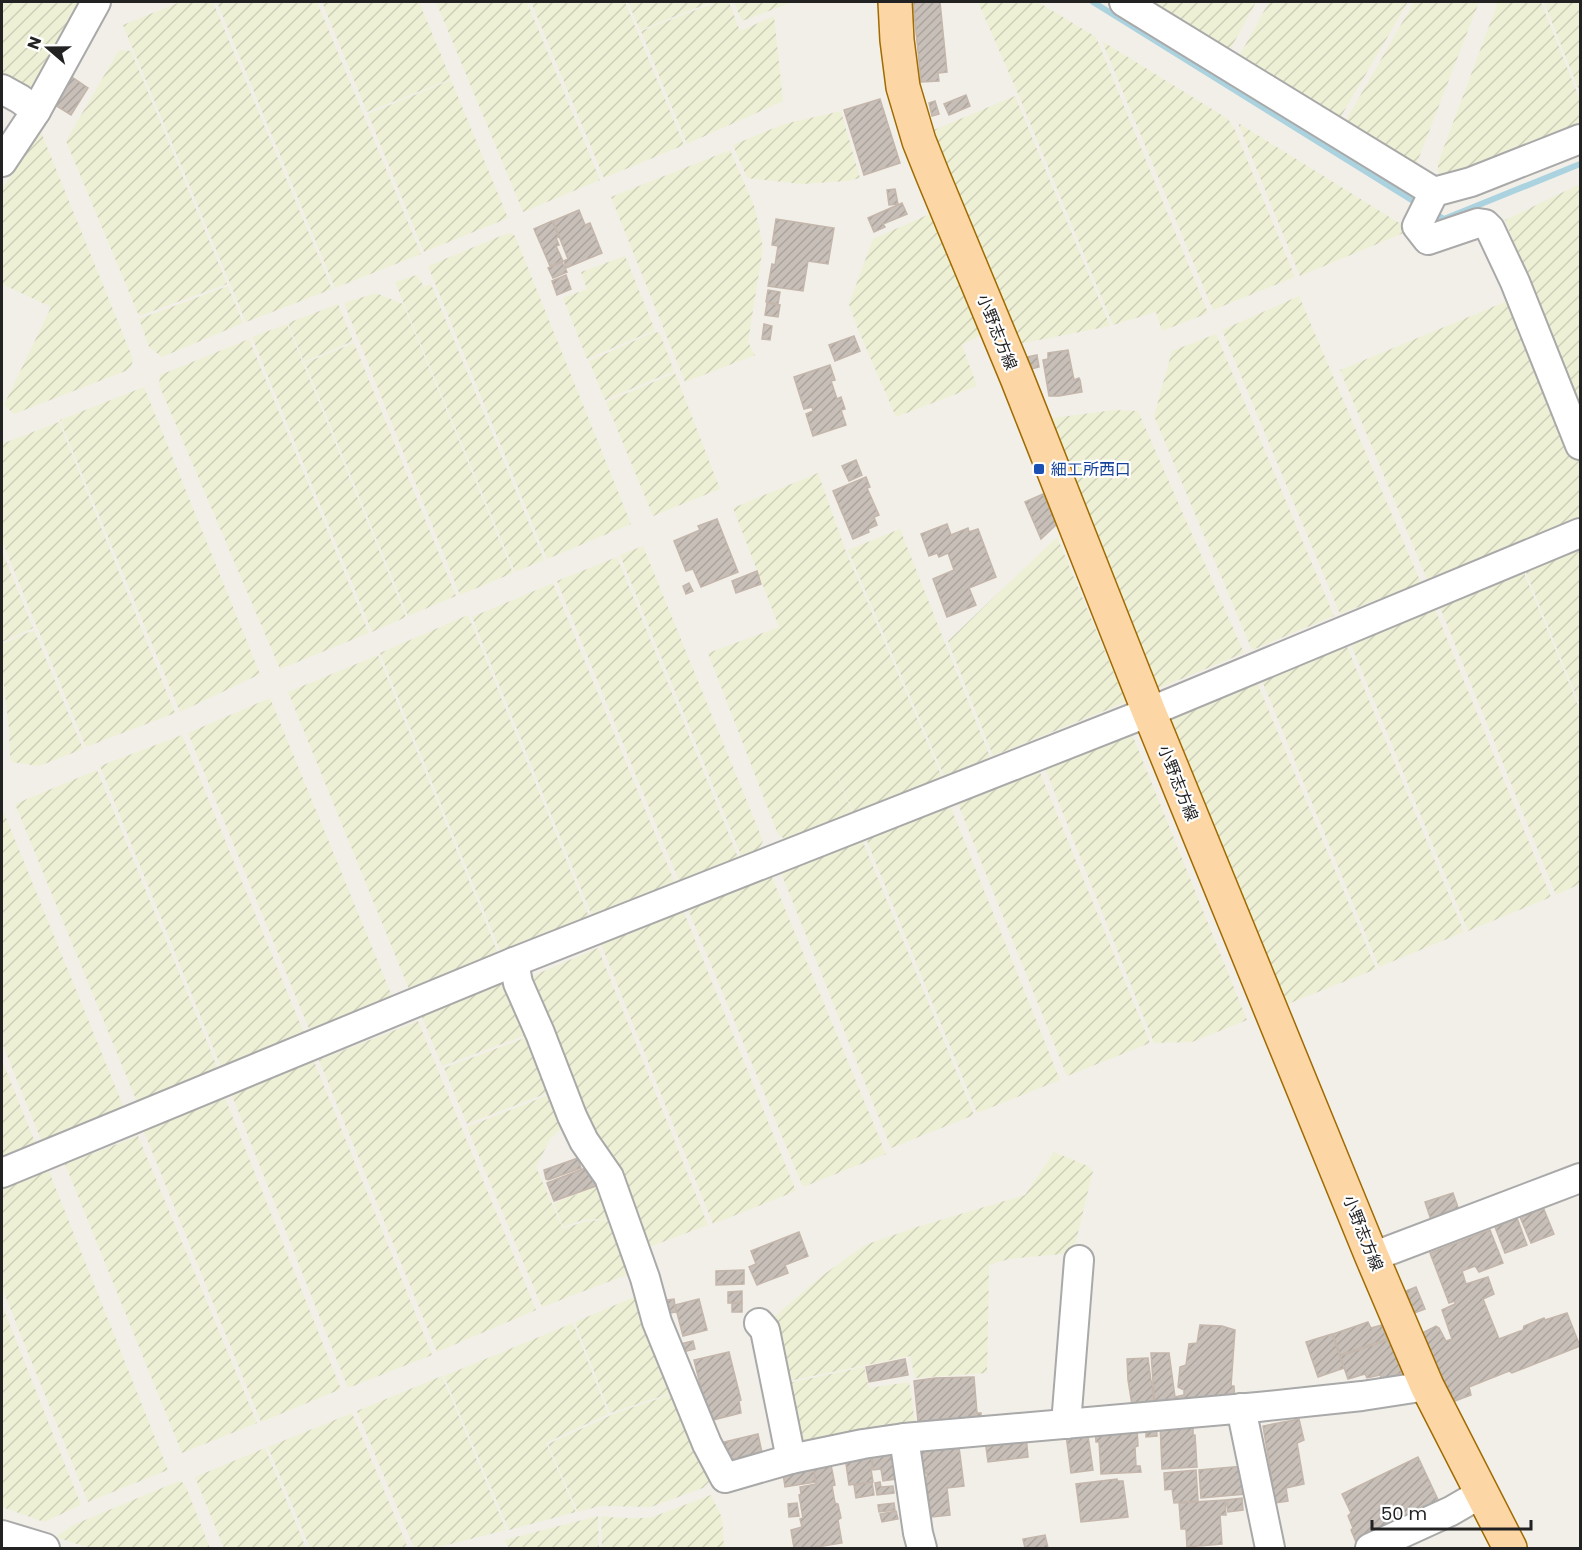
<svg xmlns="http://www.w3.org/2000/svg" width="1582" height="1550" font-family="Poppins,'Noto Sans JP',sans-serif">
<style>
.farmland{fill:url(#farmland-furrows)}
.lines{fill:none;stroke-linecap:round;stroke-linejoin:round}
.stream{stroke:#aad3df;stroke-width:6}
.building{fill:url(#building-hatch);stroke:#c4b6ab;stroke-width:1.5}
.minor-casing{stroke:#a9a9a9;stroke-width:32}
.major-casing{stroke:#a06b00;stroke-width:36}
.minor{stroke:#fff;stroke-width:28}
.major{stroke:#fcd6a4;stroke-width:33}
.transit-dot{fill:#1a4fb4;stroke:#fff;stroke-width:2}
.labels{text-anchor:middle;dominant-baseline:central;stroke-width:4.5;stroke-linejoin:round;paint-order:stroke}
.street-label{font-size:16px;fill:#222;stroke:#fff}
.transit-label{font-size:16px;fill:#164399;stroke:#fff;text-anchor:start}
</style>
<defs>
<pattern id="farmland-furrows" width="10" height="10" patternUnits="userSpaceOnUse" patternTransform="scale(1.5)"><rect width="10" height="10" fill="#eef0d5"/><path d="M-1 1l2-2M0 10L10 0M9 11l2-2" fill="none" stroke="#ccceb7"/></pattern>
<pattern id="building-hatch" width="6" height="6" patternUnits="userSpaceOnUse" patternTransform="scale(1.5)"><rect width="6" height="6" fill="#c7bfb8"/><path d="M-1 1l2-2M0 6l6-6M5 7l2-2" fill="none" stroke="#aba49e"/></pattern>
</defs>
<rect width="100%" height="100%" fill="#f2efe9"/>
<g class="farmland">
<polygon points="2,2 82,2 31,92 2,76"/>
<polygon points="180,2 213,2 332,289 246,322 123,25"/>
<polygon points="217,2 317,2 421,254 335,288"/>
<polygon points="322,2 419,2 451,79 367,112"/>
<polygon points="436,2 527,2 600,180 523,212"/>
<polygon points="531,2 625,2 684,145 604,178"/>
<polygon points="628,2 712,2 640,30"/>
<polygon points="717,2 729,2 740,31 774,16 783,101 687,144 641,31"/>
<polygon points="734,2 793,2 742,21"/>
<polygon points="978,2 1038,2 1096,37 1208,313 1162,331 1156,312 1113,325 1019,96"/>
<polygon points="1139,2 1256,2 1226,57"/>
<polygon points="1269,2 1408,2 1336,125 1236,62"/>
<polygon points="1414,2 1479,2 1413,173 1341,129"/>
<polygon points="1498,2 1541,2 1580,100 1580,128 1443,179 1438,173 1438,163"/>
<polygon points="1544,2 1580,2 1580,93"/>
<polygon points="1102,41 1228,119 1235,130 1295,277 1213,310"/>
<polygon points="119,50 131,51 227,284 139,316 66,141"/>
<polygon points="451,80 508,218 424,252 368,114"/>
<polygon points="1015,96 1110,326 1014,345 929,132"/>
<polygon points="841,111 860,178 847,181 801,184 747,178 733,145 784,124"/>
<polygon points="1238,123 1404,226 1406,232 1300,276"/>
<polygon points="41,132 133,359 131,367 128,370 14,414 4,405 51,307 2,284 2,189"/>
<polygon points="730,150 755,208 763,247 748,342 755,355 685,382 611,197"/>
<polygon points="1580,184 1580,410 1505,220"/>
<polygon points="934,212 983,334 962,345 977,386 896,417 857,327 849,304 873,239"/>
<polygon points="508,233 513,234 515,236 631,524 547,559 428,266"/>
<polygon points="625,256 655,330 587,359 563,298 587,289 581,272"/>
<polygon points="417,275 424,287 431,284 544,560 515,572 395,282"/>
<polygon points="228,286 243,323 162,357 149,347 139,319"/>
<polygon points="376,293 403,304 513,573 460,595 344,303"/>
<polygon points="1299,296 1421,583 1340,614 1222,330"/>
<polygon points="1512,299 1580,461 1580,519 1427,579 1340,370"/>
<polygon points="338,304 353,341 304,362 288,323"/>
<polygon points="287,324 406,617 372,632 252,337"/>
<polygon points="654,332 660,333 674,371 605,400 589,361"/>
<polygon points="1216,334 1334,616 1252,650 1154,416 1172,351"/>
<polygon points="249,339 369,633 280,669 159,385 160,375"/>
<polygon points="354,343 456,596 408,616 305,363"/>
<polygon points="675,373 720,489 653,516 606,402"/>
<polygon points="144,387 260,674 180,712 60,420"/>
<polygon points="1114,410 1138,411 1244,653 1157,689 1047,427 1053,418"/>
<polygon points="59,422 175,713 86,747 2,541 2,449 4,443"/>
<polygon points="818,473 846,552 942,777 853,813 829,754 852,813 785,840 777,832 708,653 779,627 733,508"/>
<polygon points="900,529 990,757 944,776 848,550"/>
<polygon points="1057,537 1126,702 993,756 948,641"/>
<polygon points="1580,545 1580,705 1524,567"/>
<polygon points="643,546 763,841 756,855 743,860 620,555"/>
<polygon points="2,551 33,628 2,642"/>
<polygon points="617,557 740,862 681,886 557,581"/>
<polygon points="1522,568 1580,710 1580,884 1556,895 1440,607"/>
<polygon points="553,583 677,888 594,921 472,617"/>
<polygon points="1435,609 1551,897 1468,931 1350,642"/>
<polygon points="468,615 591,922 503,958 380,653"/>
<polygon points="34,630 83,749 39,766 12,762 10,757 9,729 2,667 2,644"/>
<polygon points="1346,644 1464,932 1379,967 1261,678"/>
<polygon points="378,655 500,958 411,994 288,692"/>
<polygon points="1256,680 1376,969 1285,1005 1167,714"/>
<polygon points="270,698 394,1001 312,1036 188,733"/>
<polygon points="1130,729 1247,1020 1192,1042 1154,1043 1043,763"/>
<polygon points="182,735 306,1038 223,1072 100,766"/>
<polygon points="1037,765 1150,1043 1067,1076 956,799"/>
<polygon points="97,770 220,1074 139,1107 15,804"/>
<polygon points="949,803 1060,1080 977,1113 865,836"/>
<polygon points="2,808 124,1108 42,1142 2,1043"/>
<polygon points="861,837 974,1115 891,1148 780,870"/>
<polygon points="771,875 886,1154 803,1187 688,909"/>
<polygon points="683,910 796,1191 713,1224 601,944"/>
<polygon points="598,948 708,1225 649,1247 628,1187 617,1165 587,1116 530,977"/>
<polygon points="498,984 505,984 532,1033 442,1066 422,1017"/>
<polygon points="418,1021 536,1310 437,1352 319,1060"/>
<polygon points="533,1035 555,1090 467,1124 444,1068"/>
<polygon points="2,1060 36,1145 2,1158"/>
<polygon points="314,1061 432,1355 348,1388 231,1093"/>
<polygon points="556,1092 568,1122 550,1139 536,1167 563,1229 583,1222 598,1220 615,1222 629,1274 542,1307 467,1127"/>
<polygon points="225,1098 341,1389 261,1422 143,1129"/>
<polygon points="138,1136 257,1423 182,1453 65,1164"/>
<polygon points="1054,1152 1088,1166 1093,1171 1073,1253 1009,1259 989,1265 987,1373 915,1378 910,1356 779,1383 766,1324 819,1278 865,1245 917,1227 1025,1195"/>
<polygon points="48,1169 168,1470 88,1502 2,1288 2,1187"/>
<polygon points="597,1186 618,1221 598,1219 583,1220 563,1227 554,1203"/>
<polygon points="634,1297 675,1392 610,1413 575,1322"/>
<polygon points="2,1305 81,1505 44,1522 2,1507"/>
<polygon points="573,1323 608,1414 546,1443 576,1512 509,1530 444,1376"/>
<polygon points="864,1367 869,1388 909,1382 916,1429 794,1453 779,1385"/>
<polygon points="442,1376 506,1530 435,1548 414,1548 357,1411"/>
<polygon points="676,1393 712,1473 709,1482 703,1488 651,1507 600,1506 578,1512 548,1444 618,1412"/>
<polygon points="352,1413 408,1548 310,1548 268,1447"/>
<polygon points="265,1448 306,1548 224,1548 195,1477"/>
<polygon points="179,1481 182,1482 186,1487 210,1548 89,1548 56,1537 73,1525"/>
<polygon points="711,1495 722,1518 724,1548 602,1548 601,1516 618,1518 650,1518"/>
<polygon points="598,1516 599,1548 509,1548 504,1540"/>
</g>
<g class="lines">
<g class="stream">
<polyline points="1093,2 1418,204"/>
<polyline points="1432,212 1444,219 1580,164"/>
</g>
</g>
<g class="building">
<polygon points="913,2 940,2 947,72 938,73 939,81 921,82"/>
<polygon points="72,77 88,88 71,115 55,105"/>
<polygon points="966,95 970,106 949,115 944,104"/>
<polygon points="880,99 900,163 864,175 844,110"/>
<polygon points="935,101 939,114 932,116 929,103"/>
<polygon points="895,189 898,204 889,205 887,190"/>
<polygon points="902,203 907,214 883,224 885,227 874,232 868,218"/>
<polygon points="579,210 585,225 590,223 602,253 566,268 564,261 568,259 553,221"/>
<polygon points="776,219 834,228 828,264 808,261 803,291 768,286 772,264 775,265 778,246 772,245"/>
<polygon points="552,221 559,237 556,238 559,245 556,246 563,261 550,266 534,229"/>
<polygon points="562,262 567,272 553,278 548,268"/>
<polygon points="566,275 571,289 557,295 552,281"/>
<polygon points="768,290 780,292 778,304 766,302"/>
<polygon points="767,303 780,305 778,317 765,315"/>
<polygon points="764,324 772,326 770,340 762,339"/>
<polygon points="854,336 860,351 835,361 829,345"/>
<polygon points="1068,350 1074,380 1079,378 1080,380 1082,392 1059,396 1049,396 1043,360 1048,359 1048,353"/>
<polygon points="1037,355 1039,367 1027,370 1022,358"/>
<polygon points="830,365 835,380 831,381 837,399 841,397 845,409 841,410 846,425 813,436 806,414 813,411 812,407 804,409 794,377"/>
<polygon points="856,460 862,475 849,481 842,466"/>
<polygon points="866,477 870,487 867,488 879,515 874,517 877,525 868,529 869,532 853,539 833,491"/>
<polygon points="1043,494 1057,524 1041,539 1025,502"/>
<polygon points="717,519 738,572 701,587 693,569 686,571 674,541 700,530 698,526"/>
<polygon points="947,524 951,535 968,528 969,532 978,529 996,577 969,588 976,605 947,617 933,579 954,570 948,553 939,557 937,553 929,556 921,534"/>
<polygon points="757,571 761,584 736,593 732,581"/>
<polygon points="689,583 693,591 686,594 683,586"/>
<polygon points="578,1158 581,1168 548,1180 546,1179 544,1170"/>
<polygon points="588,1167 596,1186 554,1201 547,1183"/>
<polygon points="1453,1193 1460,1213 1432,1223 1425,1202"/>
<polygon points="1543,1207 1554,1234 1531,1243 1520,1217"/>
<polygon points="1517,1218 1527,1245 1505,1253 1495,1227"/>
<polygon points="1490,1230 1503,1263 1479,1272 1475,1266 1462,1271 1466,1284 1488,1277 1494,1294 1483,1299 1499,1339 1523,1330 1524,1326 1544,1318 1545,1320 1567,1313 1580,1346 1512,1373 1509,1371 1469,1387 1471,1395 1452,1402 1422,1333 1436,1326 1439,1328 1446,1341 1452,1339 1442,1310 1455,1304 1455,1301 1449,1303 1430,1253"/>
<polygon points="799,1232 808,1256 785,1265 788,1273 757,1285 749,1267 756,1264 751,1251"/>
<polygon points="744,1270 744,1284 716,1285 716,1271"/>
<polygon points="1416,1287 1425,1309 1414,1313 1406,1291"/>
<polygon points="742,1291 742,1303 728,1303 728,1292"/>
<polygon points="674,1299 676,1312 662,1314 660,1301"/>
<polygon points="699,1299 707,1330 683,1336 675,1305"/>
<rect x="732" y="1303" width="10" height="9"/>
<polygon points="1368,1322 1371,1328 1382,1325 1387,1339 1340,1355 1333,1334"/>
<polygon points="1200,1325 1222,1326 1235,1330 1231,1386 1234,1386 1235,1405 1155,1409 1151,1353 1169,1353 1175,1397 1184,1395 1184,1390 1178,1387 1180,1367 1186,1365 1189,1344 1197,1343"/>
<polygon points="1332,1334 1344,1368 1318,1377 1306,1342"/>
<polygon points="1391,1339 1402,1373 1382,1380 1380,1375 1367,1378 1365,1374 1348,1379 1340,1356"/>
<polygon points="693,1341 695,1349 678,1353 676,1345"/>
<polygon points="729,1352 741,1400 739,1401 741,1413 709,1421 694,1360"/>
<polygon points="1148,1358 1151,1381 1152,1382 1154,1403 1132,1405 1128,1380 1127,1359"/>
<polygon points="905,1359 908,1375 869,1382 866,1367"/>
<polygon points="974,1377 977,1413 981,1413 980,1425 919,1431 914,1381 935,1378"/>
<polygon points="1299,1419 1304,1440 1297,1443 1304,1484 1286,1488 1288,1501 1275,1503 1270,1482 1272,1480 1263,1426"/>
<polygon points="1156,1422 1157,1436 1146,1437 1146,1423"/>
<polygon points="1193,1423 1193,1435 1195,1435 1197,1467 1162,1469 1160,1424"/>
<polygon points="1095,1424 1137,1429 1138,1446 1135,1447 1136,1466 1140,1466 1141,1472 1101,1474 1099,1442 1096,1442"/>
<polygon points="1081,1428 1083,1437 1088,1436 1093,1470 1071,1473 1066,1435"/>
<polygon points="758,1434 764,1462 731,1470 724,1442"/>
<polygon points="1026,1435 1028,1457 988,1462 985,1440"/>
<polygon points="958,1439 964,1486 947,1488 950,1515 922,1518 918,1479 927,1478 927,1473 915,1475 912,1445"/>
<polygon points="898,1445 903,1478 883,1481 881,1469 873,1470 871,1449"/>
<polygon points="870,1450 873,1468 871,1469 873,1482 849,1485 845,1457"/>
<polygon points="1418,1457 1440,1504 1356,1542 1351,1530 1353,1528 1348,1516 1351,1513 1342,1494"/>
<polygon points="812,1461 816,1482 785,1487 782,1467"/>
<polygon points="831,1465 835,1485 832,1486 835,1503 838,1504 841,1518 838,1520 842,1543 811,1548 794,1548 791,1530 802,1527 800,1519 803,1518 799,1495 801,1494 800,1487 816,1484 814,1468"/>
<polygon points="1244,1466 1246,1494 1201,1498 1199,1470"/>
<polygon points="1196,1470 1198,1501 1174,1503 1172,1489 1165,1490 1164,1473"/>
<polygon points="1117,1479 1117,1481 1123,1481 1128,1517 1081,1522 1076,1484"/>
<polygon points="872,1482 874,1495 856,1498 854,1485"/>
<polygon points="880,1482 881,1487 893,1486 894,1493 877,1495 875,1483"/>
<polygon points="1242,1498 1243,1510 1228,1512 1226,1500"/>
<polygon points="1225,1500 1226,1515 1220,1515 1222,1544 1187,1547 1186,1529 1181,1529 1179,1503"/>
<polygon points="797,1503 799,1516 789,1517 788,1504"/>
<polygon points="894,1503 895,1510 879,1512 878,1505"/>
<polygon points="896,1511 898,1519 882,1522 880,1514"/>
<polygon points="1045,1535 1048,1548 1025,1548 1023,1539"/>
</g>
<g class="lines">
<defs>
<g id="minor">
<polyline points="1124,2 1434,192"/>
<polyline points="2,89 20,99 36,111"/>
<polyline points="1580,139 1471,182 1434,192 1417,226 1428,240 1478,223 1485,224 1490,229 1515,282 1580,445"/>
<polyline points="2,162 36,111 96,2"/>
<polyline points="514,962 518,983 540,1033 572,1116 584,1141 609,1177 645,1278 657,1322 707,1444 725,1478 791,1459 863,1444 904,1438 1258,1407 1362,1396 1427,1386"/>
<polyline points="2,1173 514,962 1149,712 1580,533"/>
<polyline points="1372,1257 1580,1178"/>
<polyline points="759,1323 765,1330 791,1459"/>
<polyline points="1241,1408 1270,1548"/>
<polyline points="1066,1424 1079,1260"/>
<polyline points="904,1438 918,1533 922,1548"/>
<polyline points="2,1535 45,1548"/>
<polyline points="1370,1548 1451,1511 1482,1493"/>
</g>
<polyline id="major" points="895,2 897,40 903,87 919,141 933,176 1017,378 1149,712 1372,1257 1427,1386 1510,1548"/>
</defs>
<use href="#minor" class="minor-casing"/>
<use href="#major" class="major-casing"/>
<use href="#minor" class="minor"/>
<use href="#major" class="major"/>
</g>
<rect class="transit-dot" x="1033" y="463" width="12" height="12" rx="3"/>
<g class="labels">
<g class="street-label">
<text transform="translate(997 332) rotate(68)">小野志方線</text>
<text transform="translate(1178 783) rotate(68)">小野志方線</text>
<text transform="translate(1363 1233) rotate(68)">小野志方線</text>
</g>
<g class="transit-label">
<text x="1051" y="469">細工所西口</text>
</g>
</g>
<rect width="1582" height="1550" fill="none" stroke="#222222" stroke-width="6"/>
<g transform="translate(48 48) rotate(290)" stroke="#ffffff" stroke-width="4.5" paint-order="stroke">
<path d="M0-4.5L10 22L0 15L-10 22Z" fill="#222222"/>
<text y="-9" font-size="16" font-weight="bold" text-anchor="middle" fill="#222222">N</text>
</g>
<path d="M1372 1520v9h159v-9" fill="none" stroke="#222222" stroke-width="3"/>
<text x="1381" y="1520" font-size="18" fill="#222222" stroke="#ffffff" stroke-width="4.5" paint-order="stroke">50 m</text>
</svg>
